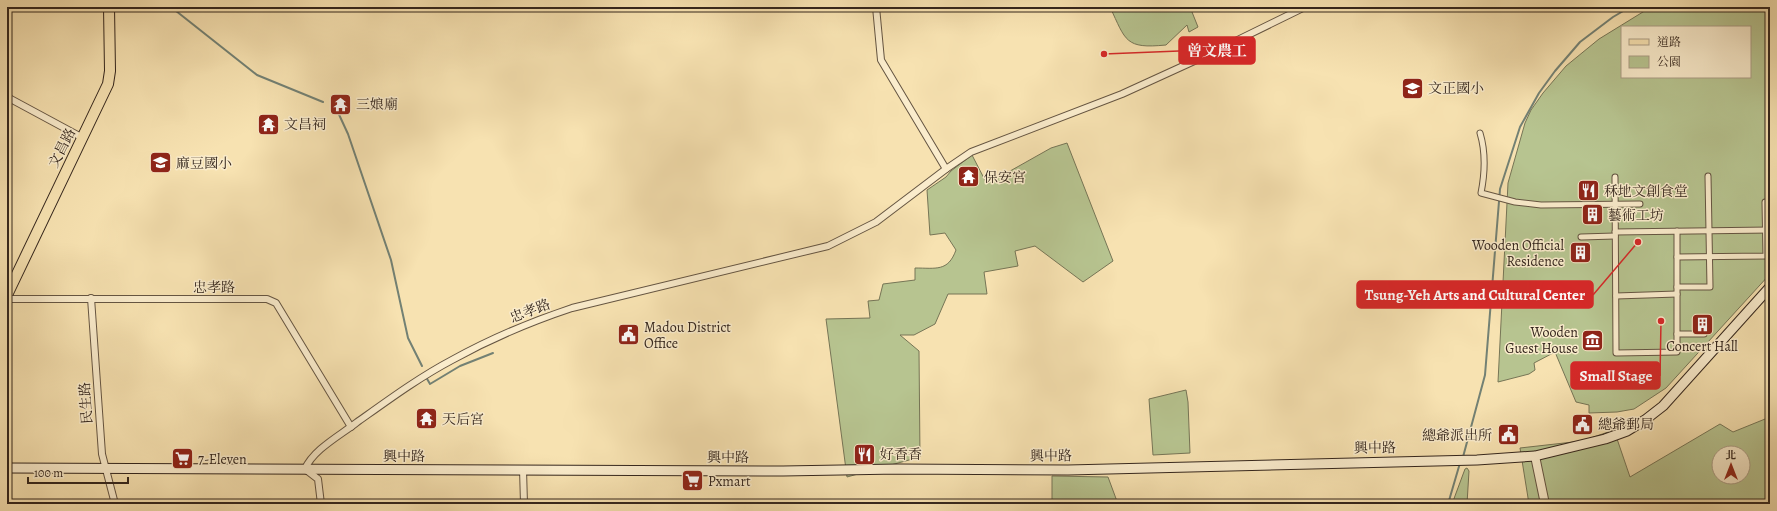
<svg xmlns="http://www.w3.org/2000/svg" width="1777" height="511" font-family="Alegreya,'Noto Serif TC',serif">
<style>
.green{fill:#b7c490;stroke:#767556;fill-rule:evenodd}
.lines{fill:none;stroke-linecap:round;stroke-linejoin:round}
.stream{stroke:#738174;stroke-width:2}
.pedestrian-casing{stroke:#655542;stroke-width:7}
.minor-casing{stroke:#655542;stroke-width:8}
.tertiary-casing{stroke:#655542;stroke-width:10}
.secondary-casing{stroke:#34261d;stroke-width:11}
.primary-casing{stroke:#34261d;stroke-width:12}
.pedestrian{stroke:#faeccc;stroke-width:5}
.minor{stroke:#faeccc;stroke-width:6}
.tertiary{stroke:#faeccc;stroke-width:8}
.secondary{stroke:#faeccc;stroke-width:9}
.primary{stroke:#f7e2b1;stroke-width:10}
.labels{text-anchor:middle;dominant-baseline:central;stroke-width:3;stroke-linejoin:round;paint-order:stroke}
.poi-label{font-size:14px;fill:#34261d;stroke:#faeccc;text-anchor:start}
.street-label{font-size:14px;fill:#34261d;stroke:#faeccc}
.leader{fill:none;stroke:#d62828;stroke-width:1.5}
.callout-dot{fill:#d62828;stroke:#faeccc;stroke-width:1.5}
.callout{fill:#d62828;stroke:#d62828;stroke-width:1.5}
.callout-label{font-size:15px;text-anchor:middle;font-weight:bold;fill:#fff}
</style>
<rect width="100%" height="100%" fill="#f7e2b1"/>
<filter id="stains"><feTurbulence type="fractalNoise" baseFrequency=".005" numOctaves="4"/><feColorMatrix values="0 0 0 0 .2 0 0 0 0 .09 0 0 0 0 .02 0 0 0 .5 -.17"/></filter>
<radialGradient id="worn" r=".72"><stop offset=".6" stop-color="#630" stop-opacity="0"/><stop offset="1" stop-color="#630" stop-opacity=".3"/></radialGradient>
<g class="green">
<path d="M1110,7H1190L1198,27L1189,32L1187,25L1166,45C1125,49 1126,41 1110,7Z"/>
<path d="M1651,7H1770V274L1666,388L1634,409L1617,412L1589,413V405L1576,402L1555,352L1534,363L1535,370L1529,374L1498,382L1508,183L1525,123L1531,110L1543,93L1566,66L1599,39ZM1622,27H1750V77H1622Z"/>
<path d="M1067,143L1113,261L1083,282L1035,246L1015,251L1018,266L984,272L987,294H948L935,324L914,335H900L919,351L920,457L847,477L826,319L870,318L868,301L879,300L883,284L915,280V268C936,268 948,272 956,250L945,233L930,235L927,190L946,177L951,171L972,155L987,184L1051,148Z"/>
<polygon points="1186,390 1188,402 1190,453 1153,455 1149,399"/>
<path d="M1770,417V504H1529L1520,448L1582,441L1614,430L1630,477L1720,424L1733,432ZM1719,453H1743V477H1719Z"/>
<polygon points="1467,468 1469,471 1467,504 1452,504 1465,469"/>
<polygon points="1052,476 1108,477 1118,504 1052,504"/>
</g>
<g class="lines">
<g class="stream">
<polyline points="171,7 257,75 323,102"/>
<polyline points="331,106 336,108 348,134 391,260 408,338 422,366"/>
<polyline points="426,377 430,384 460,366 493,353"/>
<polyline points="1463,457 1485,375 1500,189 1520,127 1539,93 1555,71 1580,42 1613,17 1630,7"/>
<polyline points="1448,504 1460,463"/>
</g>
<defs>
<g id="pedestrian">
<path d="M1480,133C1486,153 1485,173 1481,193L1515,202L1541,205L1640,204"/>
<polyline points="1615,177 1616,353 1677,352 1677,231"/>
<polyline points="1615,232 1770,230"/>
<polyline points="1581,237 1615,236"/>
<polyline points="1677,257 1766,256 1765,202"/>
<polyline points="1677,287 1710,287 1708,176"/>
<polyline points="1616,296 1677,294"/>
<polyline points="1677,334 1704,334"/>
</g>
<g id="minor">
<polyline points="876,7 881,60 946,169"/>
<polyline points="7,97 83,138"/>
<polyline points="91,298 102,454 115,504"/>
<polyline points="7,299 267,299 276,303 351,427"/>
<polyline points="523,469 524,504"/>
<path d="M321,504L318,479L305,469C313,450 339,436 356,423C387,401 418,378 452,360C490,339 530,322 572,308L828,246L876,222L946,169L971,152L1122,94L1203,57L1305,7"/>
</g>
<polyline id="tertiary" points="1535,456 1545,504"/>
<polyline id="secondary" points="7,468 783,471 898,469 1068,470 1477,460 1535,456 1605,439 1627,431 1645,420 1663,406 1770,287"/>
<polyline id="primary" points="7,295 108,84 110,71 109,7"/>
</defs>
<use href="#pedestrian" class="pedestrian-casing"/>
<use href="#minor" class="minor-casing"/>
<use href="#tertiary" class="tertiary-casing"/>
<use href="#secondary" class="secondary-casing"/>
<use href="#primary" class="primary-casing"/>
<use href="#pedestrian" class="pedestrian"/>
<use href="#minor" class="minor"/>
<use href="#tertiary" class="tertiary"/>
<use href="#secondary" class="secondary"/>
<use href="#primary" class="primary"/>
</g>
<defs>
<symbol id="school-square" viewBox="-11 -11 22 22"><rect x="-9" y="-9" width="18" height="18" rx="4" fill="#8f2418" stroke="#faeccc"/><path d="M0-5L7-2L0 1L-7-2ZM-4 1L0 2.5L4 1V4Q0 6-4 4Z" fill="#fff"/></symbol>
<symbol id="temple-square" viewBox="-11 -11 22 22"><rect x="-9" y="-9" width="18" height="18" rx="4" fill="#8f2418" stroke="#faeccc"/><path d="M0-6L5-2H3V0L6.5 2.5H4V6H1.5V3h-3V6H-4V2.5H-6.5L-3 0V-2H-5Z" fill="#fff"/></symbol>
<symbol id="restaurant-square" viewBox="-11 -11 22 22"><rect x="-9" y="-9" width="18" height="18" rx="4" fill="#8f2418" stroke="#faeccc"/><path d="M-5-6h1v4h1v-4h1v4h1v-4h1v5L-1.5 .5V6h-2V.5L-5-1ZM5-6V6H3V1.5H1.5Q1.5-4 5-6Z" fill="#fff"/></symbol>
<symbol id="building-square" viewBox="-11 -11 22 22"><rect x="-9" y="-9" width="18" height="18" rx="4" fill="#8f2418" stroke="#faeccc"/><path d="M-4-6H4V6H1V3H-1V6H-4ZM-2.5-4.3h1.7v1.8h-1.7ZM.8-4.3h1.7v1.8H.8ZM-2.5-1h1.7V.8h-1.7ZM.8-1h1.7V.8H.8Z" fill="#fff"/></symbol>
<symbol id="civic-square" viewBox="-11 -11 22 22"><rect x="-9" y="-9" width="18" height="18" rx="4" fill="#8f2418" stroke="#faeccc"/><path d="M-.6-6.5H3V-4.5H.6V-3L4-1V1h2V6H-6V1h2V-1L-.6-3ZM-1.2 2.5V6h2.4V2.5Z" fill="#fff"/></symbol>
<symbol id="museum-square" viewBox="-11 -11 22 22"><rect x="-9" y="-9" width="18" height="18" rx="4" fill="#8f2418" stroke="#faeccc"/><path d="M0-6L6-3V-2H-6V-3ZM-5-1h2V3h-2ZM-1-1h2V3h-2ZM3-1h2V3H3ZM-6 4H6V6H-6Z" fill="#fff"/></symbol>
<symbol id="supermarket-square" viewBox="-11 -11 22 22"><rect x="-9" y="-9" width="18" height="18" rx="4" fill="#8f2418" stroke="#faeccc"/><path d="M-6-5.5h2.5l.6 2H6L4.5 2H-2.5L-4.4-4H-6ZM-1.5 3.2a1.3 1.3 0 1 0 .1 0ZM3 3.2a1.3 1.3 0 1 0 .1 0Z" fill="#fff"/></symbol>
</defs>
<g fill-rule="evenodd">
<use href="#school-square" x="1400" y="76" width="25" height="25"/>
<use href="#temple-square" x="328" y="92" width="25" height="25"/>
<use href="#temple-square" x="256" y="112" width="25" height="25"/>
<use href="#school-square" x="148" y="150" width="25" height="25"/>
<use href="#temple-square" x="956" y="164" width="25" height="25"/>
<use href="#restaurant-square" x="1576" y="178" width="25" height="25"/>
<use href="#building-square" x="1580" y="202" width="25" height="25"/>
<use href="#building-square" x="1568" y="240" width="25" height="25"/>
<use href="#building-square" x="1690" y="312" width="25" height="25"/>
<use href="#civic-square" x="616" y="322" width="25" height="25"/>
<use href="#museum-square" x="1580" y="328" width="25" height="25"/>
<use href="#temple-square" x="414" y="406" width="25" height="25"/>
<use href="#civic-square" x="1570" y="412" width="25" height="25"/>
<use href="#civic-square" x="1496" y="422" width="25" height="25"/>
<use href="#restaurant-square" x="852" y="442" width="25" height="25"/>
<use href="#supermarket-square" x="170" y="446" width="25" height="25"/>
<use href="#supermarket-square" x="680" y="468" width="25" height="25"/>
</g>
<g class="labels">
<g class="poi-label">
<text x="1428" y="88">文正國小</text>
<text x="356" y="104">三娘廟</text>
<text x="284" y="124">文昌祠</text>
<text x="176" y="163">麻豆國小</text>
<text x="984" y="177">保安宮</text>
<text x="1604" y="191">秝地文創食堂</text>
<text x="1608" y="215">藝術工坊</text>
<text x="1564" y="245" text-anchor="end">Wooden Official<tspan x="1564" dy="16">Residence</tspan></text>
<text x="644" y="327">Madou District<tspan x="644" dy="16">Office</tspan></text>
<text x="1578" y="332" text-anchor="end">Wooden<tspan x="1578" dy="16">Guest House</tspan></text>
<text x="1702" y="346" text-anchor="middle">Concert Hall</text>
<text x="442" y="419">天后宮</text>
<text x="1598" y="424">總爺郵局</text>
<text x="1492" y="435" text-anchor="end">總爺派出所</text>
<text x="880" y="454">好香香</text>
<text x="198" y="459">7-Eleven</text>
<text x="708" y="481">Pxmart</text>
</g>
<g class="street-label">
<text transform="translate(62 148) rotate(-63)">文昌路</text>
<text x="214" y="287">忠孝路</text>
<text transform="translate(530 311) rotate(-21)">忠孝路</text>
<text transform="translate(86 403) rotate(-94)">民生路</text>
<text transform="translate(1375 448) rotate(-1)">興中路</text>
<text x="404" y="456">興中路</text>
<text transform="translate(1051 456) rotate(-1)">興中路</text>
<text x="728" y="457">興中路</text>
</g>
</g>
<path class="leader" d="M1104 54L1179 51M1638 242L1593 295M1661 321L1660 376"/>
<g class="callout-dot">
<circle cx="1104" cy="54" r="4"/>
<circle cx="1638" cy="242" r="4"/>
<circle cx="1661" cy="321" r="4"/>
</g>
<g class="callout">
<rect x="1179" y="37" width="76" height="27" rx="4"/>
<rect x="1357" y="281" width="236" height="27" rx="4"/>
<rect x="1571" y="362" width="89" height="27" rx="4"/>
</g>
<g class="callout-label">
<text x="1217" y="56">曾文農工</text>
<text x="1475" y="300">Tsung-Yeh Arts and Cultural Center</text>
<text x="1616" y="381">Small Stage</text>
</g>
<rect width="1777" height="511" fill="none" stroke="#f7e2b1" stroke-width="24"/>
<rect x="8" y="8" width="1761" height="495" fill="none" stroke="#34261d" stroke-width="2"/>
<rect x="12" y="12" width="1753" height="487" fill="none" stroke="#34261d"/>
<rect x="1621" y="26" width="130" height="52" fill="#faeccc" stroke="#ab9d86"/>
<rect x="1629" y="39" width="20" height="6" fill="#f7e2b1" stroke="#ab9d86"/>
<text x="1657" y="46" font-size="12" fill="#34261d">道路</text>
<rect x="1629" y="56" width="20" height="12" fill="#b7c490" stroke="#ab9d86"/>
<text x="1657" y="66" font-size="12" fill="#34261d">公園</text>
<g transform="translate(1731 465)"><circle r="19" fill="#faeccc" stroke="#ab9d86"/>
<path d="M0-3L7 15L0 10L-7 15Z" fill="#8f2418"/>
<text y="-6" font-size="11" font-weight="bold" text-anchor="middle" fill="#34261d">北</text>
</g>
<path d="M28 477v6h100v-6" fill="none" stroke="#34261d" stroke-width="2"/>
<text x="34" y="477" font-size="12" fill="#34261d" stroke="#faeccc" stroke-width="3" paint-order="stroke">100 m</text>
<rect width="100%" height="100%" filter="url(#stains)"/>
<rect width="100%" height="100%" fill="url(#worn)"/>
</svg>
